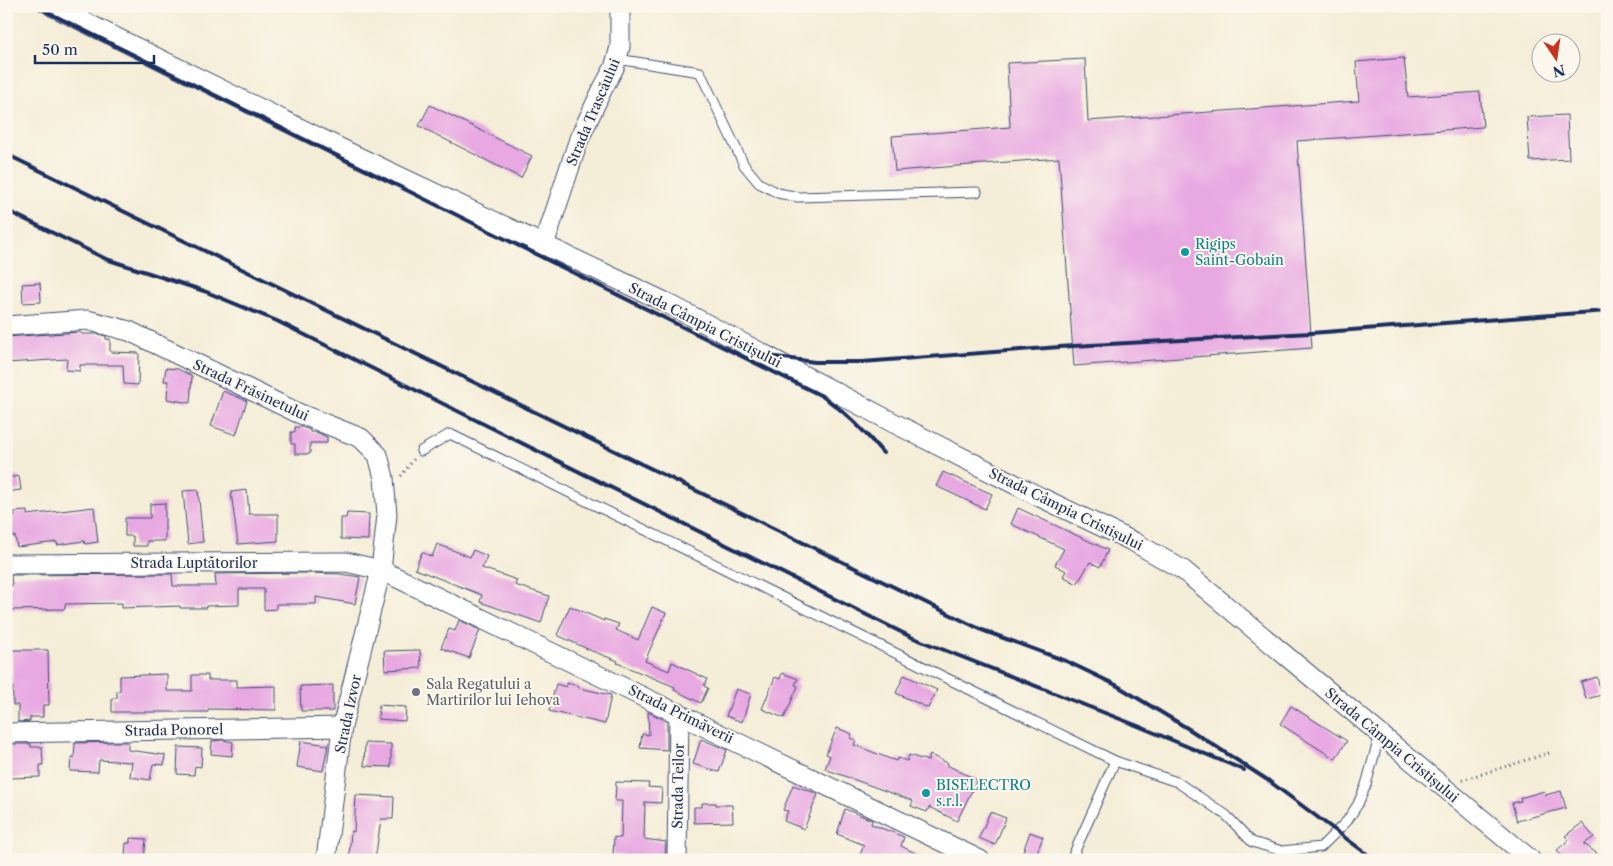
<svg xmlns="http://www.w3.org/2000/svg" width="1613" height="866" font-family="'Libre Caslon Text',serif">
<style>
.building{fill:#e8a8e2}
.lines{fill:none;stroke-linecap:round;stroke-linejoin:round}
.lane-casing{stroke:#3c4c70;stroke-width:11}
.street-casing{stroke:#3c4c70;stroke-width:21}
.path{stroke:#3c4c70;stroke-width:3;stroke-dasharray:1 4;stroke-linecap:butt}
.lane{stroke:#fff;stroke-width:9}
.street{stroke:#fff;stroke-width:19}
.rail{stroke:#1b2f5e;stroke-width:4}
.culture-dot{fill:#0f9aa8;stroke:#fbf7ec;stroke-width:2}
.worship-dot{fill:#6b7280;stroke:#fbf7ec;stroke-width:2}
.labels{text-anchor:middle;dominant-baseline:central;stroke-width:4;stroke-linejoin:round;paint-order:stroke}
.street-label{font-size:14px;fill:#1b2f5e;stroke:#fbf7ec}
.culture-label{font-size:14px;fill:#0d838f;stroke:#fbf7ec;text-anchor:start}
.worship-label{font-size:14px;fill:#5b616d;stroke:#fbf7ec;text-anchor:start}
</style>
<rect width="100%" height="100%" fill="#fbf7ec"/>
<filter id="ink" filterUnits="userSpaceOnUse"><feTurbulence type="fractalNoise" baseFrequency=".02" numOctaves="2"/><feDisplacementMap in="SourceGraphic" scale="10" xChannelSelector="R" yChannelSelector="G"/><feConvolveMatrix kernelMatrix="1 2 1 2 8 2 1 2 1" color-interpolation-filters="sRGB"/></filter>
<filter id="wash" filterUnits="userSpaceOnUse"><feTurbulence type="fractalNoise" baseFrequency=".0096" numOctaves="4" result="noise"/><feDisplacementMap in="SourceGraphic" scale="20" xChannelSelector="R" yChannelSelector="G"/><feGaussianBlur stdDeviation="1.12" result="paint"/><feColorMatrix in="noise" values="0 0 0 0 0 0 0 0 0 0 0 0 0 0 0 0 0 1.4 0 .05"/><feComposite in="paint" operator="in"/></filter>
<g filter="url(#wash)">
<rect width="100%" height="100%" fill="#f4edd7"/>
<g id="blocks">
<g class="building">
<polygon points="1404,58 1408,97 1480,92 1483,127 1297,141 1312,348 1074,366 1059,158 895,171 892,136 1010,127 1007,63 1085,59 1088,121 1359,101 1356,62"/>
<polygon points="430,105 532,156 521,178 419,126"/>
<polygon points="1567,115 1569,159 1530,161 1527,117"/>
<polygon points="40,283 41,302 23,303 22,284"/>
<polygon points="80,332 82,334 98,334 106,336 106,339 110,339 110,352 139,353 138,385 124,384 123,365 80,365 80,371 66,370 67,359 6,363 6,337"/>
<polygon points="166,368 178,369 192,376 190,403 167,399 168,381 164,381"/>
<polygon points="223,391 247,401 236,435 211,426"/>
<polygon points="295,427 302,427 310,430 310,432 316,432 327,437 327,443 310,443 310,454 295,454 295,444 291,444 291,432 295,432"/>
<polygon points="943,472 992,494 985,509 936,486"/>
<polygon points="19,476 21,490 6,492 6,478"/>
<polygon points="198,490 203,542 188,544 183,491"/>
<polygon points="247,490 249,514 278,514 278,541 238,544 231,492"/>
<polygon points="165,503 165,541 147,541 147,546 133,546 133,536 125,536 125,518 150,518 150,504"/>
<polygon points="94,507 98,542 85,544 84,541 57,545 57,542 17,547 15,536 13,537 11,516 15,516 14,512 27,511 27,515"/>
<polygon points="1018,508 1108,550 1100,567 1090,562 1077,584 1063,576 1066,571 1055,565 1064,549 1011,524"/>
<polygon points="347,513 369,514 368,540 341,539 341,518 346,518"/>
<polygon points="437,544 470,557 473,550 487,556 482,568 517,580 515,585 549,596 541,623 480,602 482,595 415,569 422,552 432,557"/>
<polygon points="306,573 340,574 360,577 355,604 316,597 316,604 276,604 276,609 264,610 264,589 239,589 239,605 206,606 206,608 180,608 180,606 122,608 122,603 65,604 65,609 9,610 8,586 12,586 11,575 172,574 173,586 216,586 215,574"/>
<polygon points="570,606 604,621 604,619 619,624 616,630 638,640 652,607 666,613 645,661 669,671 672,662 707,679 704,686 708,688 701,703 674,690 675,687 617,663 618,661 592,651 557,635"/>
<polygon points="459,620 480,630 469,658 441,648 449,629 455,631"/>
<polygon points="12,650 48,650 49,705 43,705 43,717 30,717 30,721 18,722 18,705 13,705"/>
<polygon points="420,650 421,668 385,670 384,651"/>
<polygon points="782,673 798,679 795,685 798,686 784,718 762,709 775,677 780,679"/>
<polygon points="167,674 167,691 192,691 192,675 208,675 208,680 237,680 237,687 276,686 276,710 208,709 208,712 112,712 112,698 117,698 117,691 120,691 120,676"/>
<polygon points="904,675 937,690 928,708 896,693"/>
<polygon points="1597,677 1602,695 1586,699 1581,682"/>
<polygon points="567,683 579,686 579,688 611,695 605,724 549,711 556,684 566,687"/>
<polygon points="333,685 333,711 301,711 300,686"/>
<polygon points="736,689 751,694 742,722 726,716"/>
<polygon points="379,705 406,707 405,721 378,719"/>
<polygon points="1291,706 1347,741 1335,759 1280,724"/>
<polygon points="648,712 667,721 667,750 640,748 642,734 649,735"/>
<polygon points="837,728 852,734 850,738 856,740 854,745 896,761 898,758 907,761 909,755 928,761 930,755 948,763 947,765 977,780 957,821 929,807 927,812 911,806 913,801 825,769 830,756 826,754"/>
<polygon points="701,739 727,750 719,772 693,764"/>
<polygon points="223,740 233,742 232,756 211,754 212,741"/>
<polygon points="301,741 328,745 323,771 297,767"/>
<polygon points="112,742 128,742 128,750 165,755 164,765 153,764 150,780 130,777 132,762 99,760 98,772 70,771 71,757 74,758 75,743"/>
<polygon points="365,743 391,744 391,767 364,766"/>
<polygon points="11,744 31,744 31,747 42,747 43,765 40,765 40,777 10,778 9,765 6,765 6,746 12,746"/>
<polygon points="178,747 202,748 201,767 195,766 194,775 177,774"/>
<polygon points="616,782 649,783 648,787 662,788 661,803 645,802 644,839 666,842 665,858 613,855 614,837 621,838 622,801 615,801"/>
<polygon points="793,785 818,794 804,829 784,821 788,811 783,810"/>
<polygon points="1544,791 1545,795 1561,791 1566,808 1517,821 1512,803 1521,801 1520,798"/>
<polygon points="356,795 394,797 393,819 381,819 375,860 349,858 351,831 354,832"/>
<polygon points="702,803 716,803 716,805 732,805 733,822 694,823 694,807 702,807"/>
<polygon points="845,809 872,820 871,824 904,837 901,846 929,860 858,860 864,845 837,834"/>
<polygon points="990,812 1006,818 995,845 979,838"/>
<polygon points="1582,823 1594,837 1584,844 1606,860 1565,860 1557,850 1569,840 1565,836"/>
<polygon points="1030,832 1043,837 1034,860 1020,860"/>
<polygon points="130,838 146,839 144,860 127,860 127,855 125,855 126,843 130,843"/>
</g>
</g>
</g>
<g filter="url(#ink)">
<use href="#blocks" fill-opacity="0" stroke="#3c4c70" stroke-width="1"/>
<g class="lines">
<defs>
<g id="lane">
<polyline points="617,59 700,72 744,165 759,183 778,193 798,197 977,192"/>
<polyline points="421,451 450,434 1115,761 1071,860"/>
<polyline points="1115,761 1177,782 1226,815 1252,842 1282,851 1321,847 1347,821 1358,804 1366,785 1380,734"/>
</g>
<g id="street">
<polyline points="52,6 356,156 663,301 892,422 1040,497 1134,542 1183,570 1531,860"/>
<polyline points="544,245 579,139 602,90 614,68 620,47 620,6"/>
<polyline points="6,326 87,320 129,331 298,413 361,438 378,455 384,478 387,515 381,570 342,727 326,860"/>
<polyline points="6,564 346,562 381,570 980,860"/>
<polyline points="6,733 342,727"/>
<polyline points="677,860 679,713"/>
</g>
</defs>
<use href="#lane" class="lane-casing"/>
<use href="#street" class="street-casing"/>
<g class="path">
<polyline points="401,476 414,459"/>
<polyline points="1462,780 1549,753"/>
</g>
<use href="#lane" class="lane"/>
<use href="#street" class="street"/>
<g class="rail">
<path d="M35,6L822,396C846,412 864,431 883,453"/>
<polyline points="6,154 982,630 1066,661 1116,685 1192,731 1269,781 1375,860"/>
<polyline points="6,210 106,259 204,291 277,321 911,637 1138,726 1244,770"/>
<polyline points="731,344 768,356 815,362 862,362 1073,346 1311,333 1607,311"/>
</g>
</g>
</g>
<g class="culture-dot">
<circle cx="1185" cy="252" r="5"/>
<circle cx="926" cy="793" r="5"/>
</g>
<circle class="worship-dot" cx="416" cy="692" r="5"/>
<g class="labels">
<g class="street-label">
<text transform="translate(593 112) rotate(-67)">Strada Trascăului</text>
<text transform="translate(705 325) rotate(27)">Strada Câmpia Cristișului</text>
<text transform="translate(251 390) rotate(25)">Strada Frăsinetului</text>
<text transform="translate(1066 509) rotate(26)">Strada Câmpia Cristișului</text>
<text x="194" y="563">Strada Luptătorilor</text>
<text transform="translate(348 714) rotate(-78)">Strada Izvor</text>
<text transform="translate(681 714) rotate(26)">Strada Primăverii</text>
<text transform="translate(174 730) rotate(-1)">Strada Ponorel</text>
<text transform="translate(1392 745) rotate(40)">Strada Câmpia Cristișului</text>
<text transform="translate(678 786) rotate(-89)">Strada Teilor</text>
</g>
<g class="culture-label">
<text x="1195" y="244">Rigips<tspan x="1195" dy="16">Saint-Gobain</tspan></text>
<text x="936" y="785">BISELECTRO<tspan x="936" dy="16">s.r.l.</tspan></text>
</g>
<g class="worship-label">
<text x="426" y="684">Sala Regatului a<tspan x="426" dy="16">Martirilor lui Iehova</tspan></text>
</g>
</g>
<rect width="1613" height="866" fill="none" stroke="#fbf7ec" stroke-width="25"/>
<g transform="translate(1556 58) rotate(167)"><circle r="24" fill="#fbf7ec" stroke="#a1a7b3"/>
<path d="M0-4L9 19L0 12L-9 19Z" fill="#c8321e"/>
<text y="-8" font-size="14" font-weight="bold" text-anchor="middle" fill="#1b2f5e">N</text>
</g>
<path d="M35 55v8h119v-8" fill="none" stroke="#1b2f5e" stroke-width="2.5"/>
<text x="42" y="55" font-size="15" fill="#1b2f5e" stroke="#fbf7ec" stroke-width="4" paint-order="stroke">50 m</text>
</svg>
